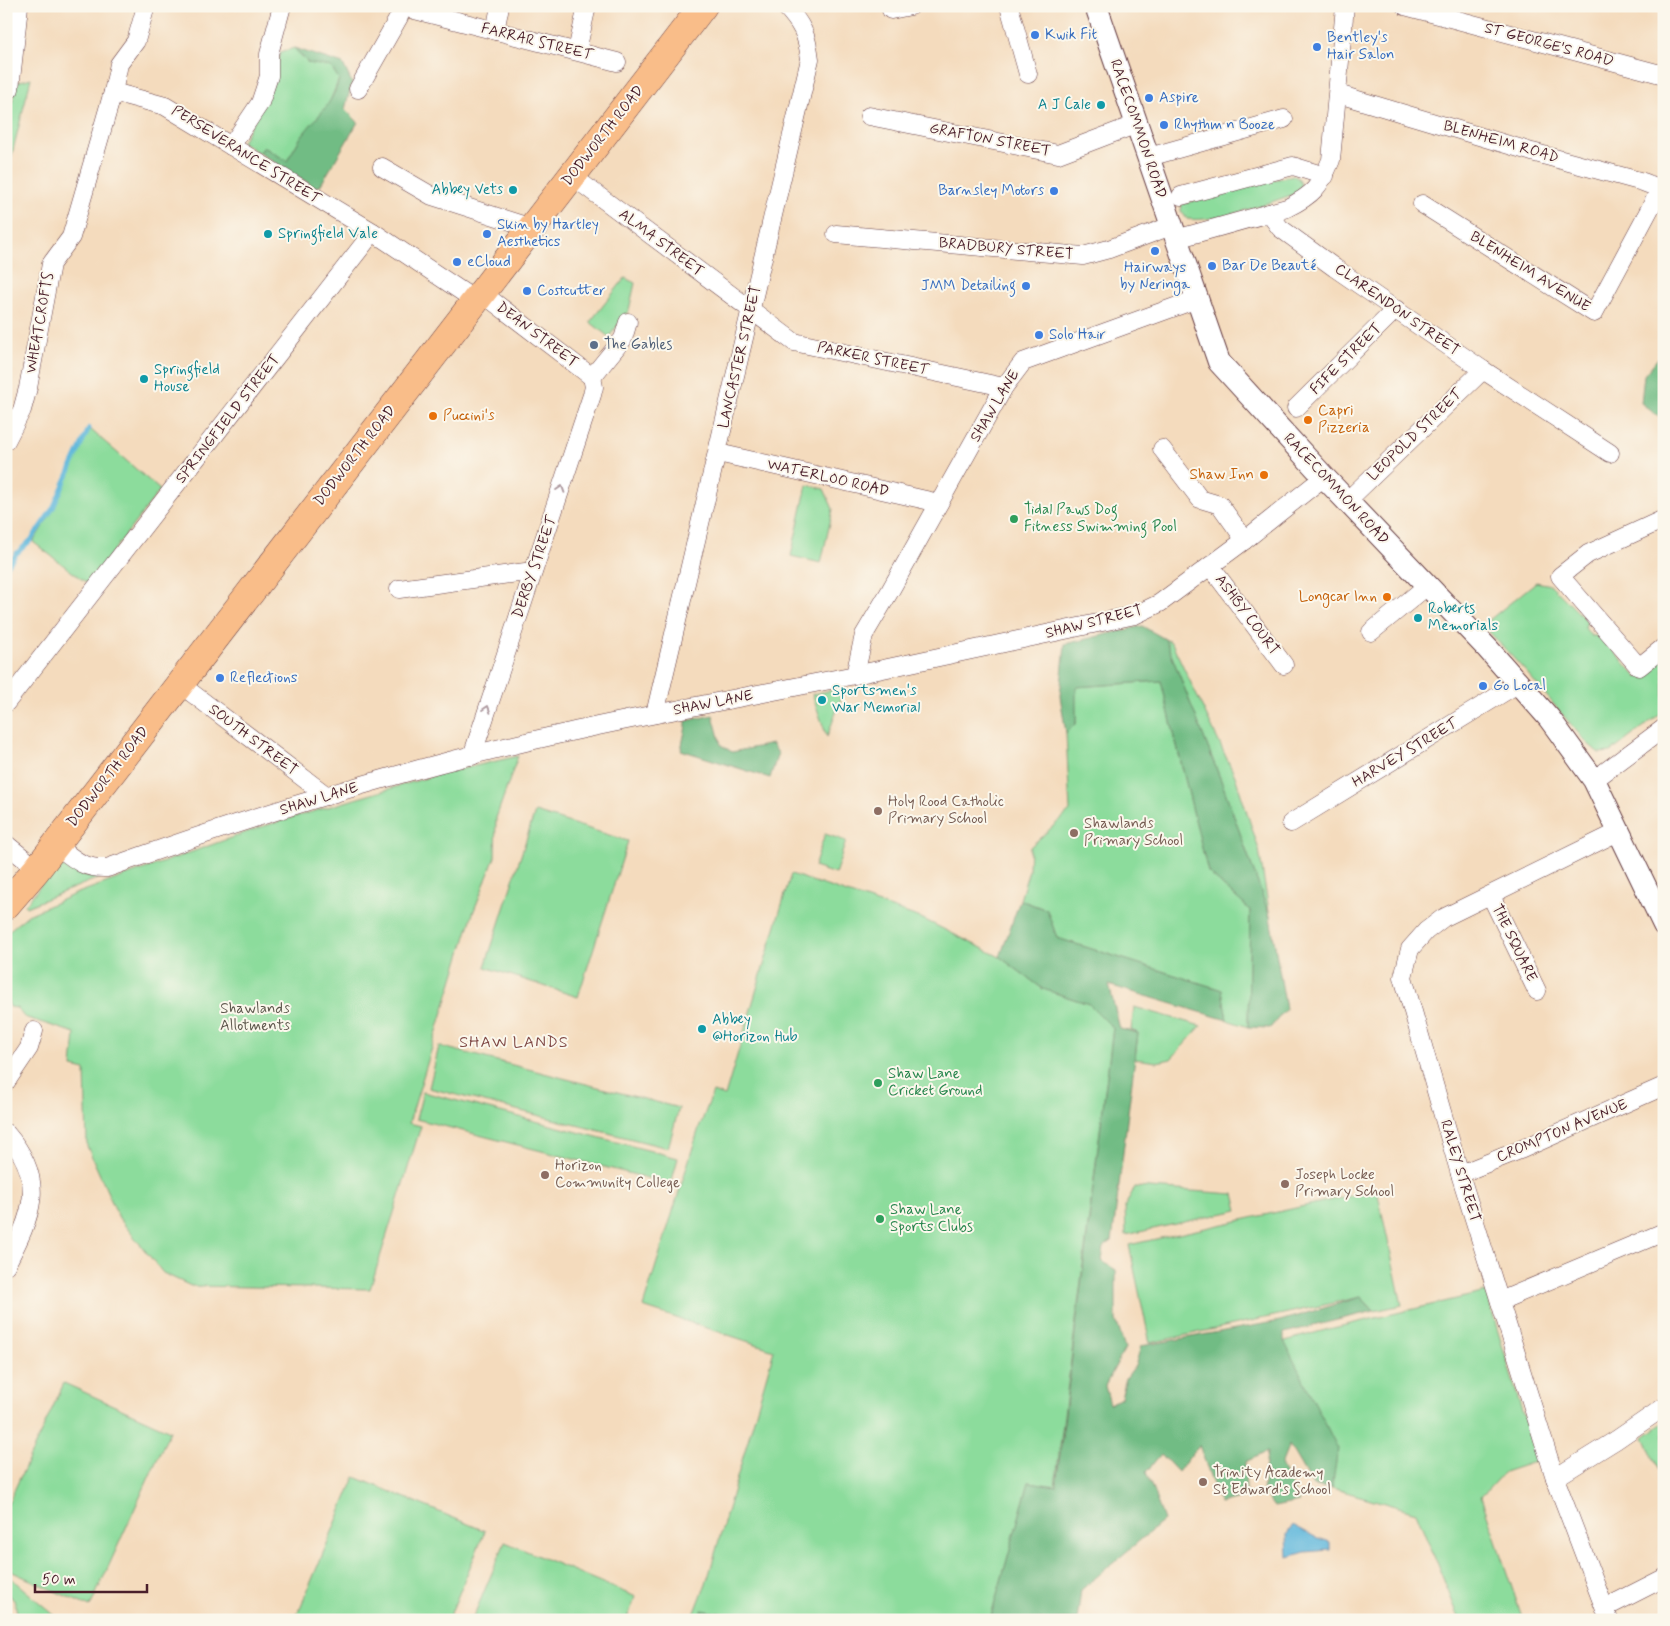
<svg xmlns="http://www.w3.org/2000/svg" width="1670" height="1626" font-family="Mynerve,sans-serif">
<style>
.green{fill:#8cdc9c;stroke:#6b7e64}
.forest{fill:#71bc84;stroke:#5e6e58}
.water{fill:#5fb7dc;stroke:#546b84}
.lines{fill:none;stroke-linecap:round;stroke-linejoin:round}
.stream{stroke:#5fb7dc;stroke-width:4.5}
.minor-casing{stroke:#643b41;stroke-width:19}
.tertiary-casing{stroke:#643b41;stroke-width:24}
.trunk-casing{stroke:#643b41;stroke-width:29}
.minor{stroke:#fff;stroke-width:18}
.tertiary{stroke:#fff;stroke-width:22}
.trunk{stroke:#f9bd89;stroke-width:28}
.oneway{stroke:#ae9aa0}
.shop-dot{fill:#3f7fe0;stroke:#fbf7ec;stroke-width:2}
.culture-dot{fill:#0f9aa8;stroke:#fbf7ec;stroke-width:2}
.service-dot{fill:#5c6f8a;stroke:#fbf7ec;stroke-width:2}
.food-dot{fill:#e8710a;stroke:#fbf7ec;stroke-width:2}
.leisure-dot{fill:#2e9e5b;stroke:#fbf7ec;stroke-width:2}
.education-dot{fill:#8d6e63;stroke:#fbf7ec;stroke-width:2}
.labels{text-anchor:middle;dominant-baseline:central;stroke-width:4;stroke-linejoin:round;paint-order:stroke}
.shop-label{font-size:15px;fill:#366cbe;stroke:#fbf7ec;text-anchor:start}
.street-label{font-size:15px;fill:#4a1f2b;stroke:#fbf7ec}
.culture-label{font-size:15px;fill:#0d838f;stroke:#fbf7ec;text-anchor:start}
.service-label{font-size:15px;fill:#4e5e75;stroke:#fbf7ec;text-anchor:start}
.food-label{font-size:15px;fill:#c56008;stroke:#fbf7ec;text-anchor:start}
.leisure-label{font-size:15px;fill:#27864d;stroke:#fbf7ec;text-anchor:start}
.education-label{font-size:15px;fill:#785e54;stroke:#fbf7ec;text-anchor:start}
.park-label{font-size:15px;fill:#5e584d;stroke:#fbf7ec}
.neighbourhood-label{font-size:16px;letter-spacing:1px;fill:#7f4845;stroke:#fbf7ec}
</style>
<rect width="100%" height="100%" fill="#fbf7ec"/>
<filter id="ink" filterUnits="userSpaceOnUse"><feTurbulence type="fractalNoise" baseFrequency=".02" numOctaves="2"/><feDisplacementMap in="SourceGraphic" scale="10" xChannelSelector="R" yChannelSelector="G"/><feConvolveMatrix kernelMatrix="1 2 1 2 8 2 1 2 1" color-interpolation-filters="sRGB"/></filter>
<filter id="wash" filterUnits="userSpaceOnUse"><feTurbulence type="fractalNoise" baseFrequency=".0096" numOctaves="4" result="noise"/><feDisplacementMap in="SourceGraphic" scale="20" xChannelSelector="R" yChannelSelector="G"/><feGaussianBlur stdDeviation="1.12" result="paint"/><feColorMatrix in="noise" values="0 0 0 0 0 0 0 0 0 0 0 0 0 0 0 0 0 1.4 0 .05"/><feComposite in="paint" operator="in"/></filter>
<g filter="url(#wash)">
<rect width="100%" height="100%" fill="#f4dbbd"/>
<g class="green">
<polygon points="294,48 308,63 331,66 339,79 329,104 301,137 287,161 264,147 259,153 242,142 273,83 280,53"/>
<polygon points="31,78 6,178 6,106 12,103 17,82"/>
<path d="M1293,175L1299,179L1301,185L1297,193C1268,203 1217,223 1187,219L1181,211L1182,204Z"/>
<polygon points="625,278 635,283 629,310 609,337 590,322"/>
<polygon points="90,429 160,490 88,584 33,542 54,509"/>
<polygon points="807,485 824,489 833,509 821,563 791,556"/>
<polygon points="1536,582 1551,585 1587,621 1585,628 1591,636 1600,636 1638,678 1664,656 1664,711 1611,752 1599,753 1586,742 1527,673 1483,625"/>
<polygon points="1165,639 1172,643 1235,776 1259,850 1270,917 1222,783"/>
<polygon points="1161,681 1208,872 1250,910 1248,1027 1227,1020 1222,990 1057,938 1047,910 1020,900 1029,870 1030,847 1070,811 1066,733 1076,723 1075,687"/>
<polygon points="845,688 827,737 812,694"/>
<polygon points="518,756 496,818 495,857 473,913 409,1123 421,1126 370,1289 191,1286 163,1273 119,1218 87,1146 85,1070 72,1067 75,1033 24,1017 17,1008 10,1007 6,996 6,933 28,915 75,894 261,827 436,775"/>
<polygon points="535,812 628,841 578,997 485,967"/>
<polygon points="825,834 846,841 835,874 814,867"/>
<polygon points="61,866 73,869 84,875 101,877 26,907 25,905 49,875"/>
<polygon points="791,874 921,918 1000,957 1043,989 1089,1004 1113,1028 1055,1486 1029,1482 990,1620 692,1620 708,1578 774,1350 643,1307 698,1131 713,1092 725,1096"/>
<polygon points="1134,1007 1201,1026 1171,1059 1157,1062 1135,1059 1138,1033 1131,1030"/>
<polygon points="439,1046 679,1108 668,1148 429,1088"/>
<polygon points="423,1092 678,1158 671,1184 416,1119"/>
<polygon points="1135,1187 1234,1194 1238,1210 1126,1235 1125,1206"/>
<polygon points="1377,1190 1402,1305 1374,1311 1361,1297 1150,1343 1129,1245"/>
<polygon points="1486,1292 1537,1461 1504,1472 1481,1497 1523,1620 1460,1620 1416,1512 1332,1488 1337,1449 1242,1353 1329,1329"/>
<polygon points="64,1383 170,1431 90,1607 6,1569 6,1508"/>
<polygon points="1664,1422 1664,1481 1644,1437"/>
<polygon points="355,1477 485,1531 448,1620 295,1620"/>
<polygon points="505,1542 636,1597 626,1620 472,1620"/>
<polygon points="6,1574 60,1620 19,1620 14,1600 6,1593"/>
</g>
<g class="forest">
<path d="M294,48L343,64L352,83L345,109L358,122L320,186L315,187L259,153L264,147L287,161C292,153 296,145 301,137C317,115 331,108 339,79L331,67L308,63Z"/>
<polygon points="1664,351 1664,421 1641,403 1644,375"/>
<polygon points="1142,626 1165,639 1222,783 1270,917 1286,1009 1270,1028 1248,1027 1250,910 1208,872 1161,681 1076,687 1076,723 1066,733 1060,696 1065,644"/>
<polygon points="713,715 721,745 732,752 772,744 778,753 770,778 681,750 686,726 686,721"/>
<polygon points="1020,900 1047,910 1057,938 1222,990 1227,1020 1109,985 1120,1029 1138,1033 1112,1241 1104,1246 1102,1261 1116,1270 1116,1320 1125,1348 1105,1386 1110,1404 1121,1398 1126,1378 1135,1366 1141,1346 1280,1321 1361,1297 1374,1311 1284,1333 1284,1341 1338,1449 1332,1488 1313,1486 1289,1445 1281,1465 1299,1502 1274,1507 1263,1492 1267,1452 1245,1462 1246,1497 1220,1504 1199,1445 1178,1472 1161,1454 1146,1472 1164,1520 1081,1590 1077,1620 990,1620 1029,1482 1056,1486 1113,1028 1089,1004 1043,989 1000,957"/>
<polygon points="702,1610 730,1615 729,1620 699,1620"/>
</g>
<polygon class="water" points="1293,1525 1315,1537 1330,1542 1330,1550 1305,1552 1288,1557 1287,1534"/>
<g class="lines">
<polyline class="stream" points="6,568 16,554 31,540 53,508 89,428"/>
</g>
</g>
<g filter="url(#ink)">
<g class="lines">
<defs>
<g id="minor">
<polyline points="399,6 617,62"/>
<polyline points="890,6 891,10 911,6"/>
<polyline points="1009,6 1028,74"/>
<polyline points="1405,6 1664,75"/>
<polyline points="495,31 500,6"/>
<polyline points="577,51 587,6"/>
<polyline points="10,89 19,6"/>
<polyline points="358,89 399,17 402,7"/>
<polyline points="113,92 165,106 373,232"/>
<polyline points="1338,94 1532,152 1643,182 1664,190"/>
<polyline points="869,116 1058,154 1137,124"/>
<polyline points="231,146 260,103 269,76 269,54 282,6"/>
<polyline points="1149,157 1284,119"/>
<polyline points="382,167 432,196 532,228"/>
<polyline points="572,176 794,342 1004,387"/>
<polyline points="1181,196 1293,166 1325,176"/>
<polyline points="1422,204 1594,313 1661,188"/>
<polyline points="1269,213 1280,228 1335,268 1483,370 1610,453"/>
<polyline points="836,234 1083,256 1109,249 1171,226"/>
<path d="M1176,239L1287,208C1313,195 1320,187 1331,160L1345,6"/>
<polyline points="482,293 592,377"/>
<polyline points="592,377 623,339 628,322"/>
<polyline points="1296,408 1396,309"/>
<polyline points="6,441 22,410 28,388 51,264 71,237 113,92 119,64 136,41 146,6"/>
<polyline points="1162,449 1200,499 1220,505 1245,540"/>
<polyline points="718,453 939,503"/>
<polyline points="1347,501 1483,370"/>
<polyline points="1664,519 1588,554 1560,576 1639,667 1664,647"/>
<polyline points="1210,566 1284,665"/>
<polyline points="399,589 533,571"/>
<polyline points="1371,632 1427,586"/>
<polyline points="855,675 1135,615 1160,603 1245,540 1324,477"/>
<polyline points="180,684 327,796"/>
<polyline points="6,703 373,232 476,301"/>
<path d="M655,714L810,59C807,35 802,24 785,6"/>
<polyline points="472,756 592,395 594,387 592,377"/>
<polyline points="1594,780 1664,728"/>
<polyline points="1291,823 1519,683"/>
<polyline points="6,844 37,869"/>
<path d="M56,845C74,859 83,869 107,868C255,815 407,768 561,734C659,712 757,695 855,675L864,635L890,591L1004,387L1023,362L1197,299"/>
<polyline points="1491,896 1537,991"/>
<polyline points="6,1082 29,1048 34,1031"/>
<path d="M6,1133C48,1181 32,1215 6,1265"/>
<polyline points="1460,1174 1520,1150 1664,1086"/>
<polyline points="1500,1301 1664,1232"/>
<polyline points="1555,1478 1616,1440 1664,1407"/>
<polyline points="1605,1608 1664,1578"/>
<polyline points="1609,1620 1555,1478 1460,1174 1403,977 1410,949 1426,931 1443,918 1620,831"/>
</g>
<polyline id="tertiary" points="1096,6 1219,362 1324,477 1488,649 1549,718 1594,780 1664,925"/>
<polyline id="trunk" points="6,905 37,869 703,6"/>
</defs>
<use href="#minor" class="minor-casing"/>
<use href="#tertiary" class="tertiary-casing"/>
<use href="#trunk" class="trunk-casing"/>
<use href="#minor" class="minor"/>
<use href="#tertiary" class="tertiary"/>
<use href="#trunk" class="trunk"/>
</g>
<defs><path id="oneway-chevron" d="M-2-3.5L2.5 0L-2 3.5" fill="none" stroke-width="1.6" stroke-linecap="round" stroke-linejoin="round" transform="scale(1.25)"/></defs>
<g class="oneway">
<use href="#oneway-chevron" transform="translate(561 489) rotate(-72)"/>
<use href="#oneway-chevron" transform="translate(487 709) rotate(-72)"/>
</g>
</g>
<g class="shop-dot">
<circle cx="1035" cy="35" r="5"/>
<circle cx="1317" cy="47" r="5"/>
<circle cx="1149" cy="98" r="5"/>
<circle cx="1164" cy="125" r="5"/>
<circle cx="1054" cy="191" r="5"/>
<circle cx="487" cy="234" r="5"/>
<circle cx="1155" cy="251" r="5"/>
<circle cx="457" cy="262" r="5"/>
<circle cx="1212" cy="266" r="5"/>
<circle cx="1026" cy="286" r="5"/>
<circle cx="527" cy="291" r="5"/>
<circle cx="1039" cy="335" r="5"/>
<circle cx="220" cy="678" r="5"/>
<circle cx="1483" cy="686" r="5"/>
</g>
<g class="culture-dot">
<circle cx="1101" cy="105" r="5"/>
<circle cx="513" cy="190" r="5"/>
<circle cx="268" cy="234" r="5"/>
<circle cx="144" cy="379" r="5"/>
<circle cx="1418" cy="618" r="5"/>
<circle cx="822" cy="700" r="5"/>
<circle cx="702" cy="1029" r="5"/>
</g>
<circle class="service-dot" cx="594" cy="345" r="5"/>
<g class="food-dot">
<circle cx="433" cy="416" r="5"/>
<circle cx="1308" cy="420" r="5"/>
<circle cx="1264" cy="475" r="5"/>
<circle cx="1387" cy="597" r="5"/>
</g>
<g class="leisure-dot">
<circle cx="1014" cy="519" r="5"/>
<circle cx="878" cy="1083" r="5"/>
<circle cx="880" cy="1219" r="5"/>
</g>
<g class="education-dot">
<circle cx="878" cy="811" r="5"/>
<circle cx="1074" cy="833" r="5"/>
<circle cx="545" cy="1175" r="5"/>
<circle cx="1285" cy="1184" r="5"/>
<circle cx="1203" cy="1482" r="5"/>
</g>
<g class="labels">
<g class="shop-label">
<text x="1045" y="35">Kwik Fit</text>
<text x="1327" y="38">Bentley's<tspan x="1327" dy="17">Hair Salon</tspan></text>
<text x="1159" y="98">Aspire</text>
<text x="1174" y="125">Rhythm n Booze</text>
<text x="1044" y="191" text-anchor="end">Barnsley Motors</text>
<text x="497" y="225">Skin by Hartley<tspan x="497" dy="17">Aesthetics</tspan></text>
<text x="467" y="262">eCloud</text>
<text x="1222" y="266">Bar De Beauté</text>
<text x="1155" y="268" text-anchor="middle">Hairways<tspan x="1155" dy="17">by Neringa</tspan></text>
<text x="1016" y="286" text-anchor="end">JMM Detailing</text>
<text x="537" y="291">Costcutter</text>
<text x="1049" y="335">Solo Hair</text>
<text x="230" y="678">Reflections</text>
<text x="1493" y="686">Go Local</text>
</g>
<g class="street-label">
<text transform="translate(537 42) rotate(14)">FARRAR STREET</text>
<text transform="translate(1549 45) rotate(15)">ST GEORGE'S ROAD</text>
<text transform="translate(1138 129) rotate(71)">RACECOMMON ROAD</text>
<text transform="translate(603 136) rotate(-52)">DODWORTH ROAD</text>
<text transform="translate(990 140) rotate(11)">GRAFTON STREET</text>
<text transform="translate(1501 142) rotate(16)">BLENHEIM ROAD</text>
<text transform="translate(246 155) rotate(32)">PERSEVERANCE STREET</text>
<text transform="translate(661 243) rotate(37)">ALMA STREET</text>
<text transform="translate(1006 249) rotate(5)">BRADBURY STREET</text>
<text transform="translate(1530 272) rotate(32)">BLENHEIM AVENUE</text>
<text transform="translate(1397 310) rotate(35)">CLARENDON STREET</text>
<text transform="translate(40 323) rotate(-80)">WHEATCROFTS</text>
<text transform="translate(537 335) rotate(37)">DEAN STREET</text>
<text transform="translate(740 357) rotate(-77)">LANCASTER STREET</text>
<text transform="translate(873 359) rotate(12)">PARKER STREET</text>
<text transform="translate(1346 359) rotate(-45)">FIFE STREET</text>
<text transform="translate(995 406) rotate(-59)">SHAW LANE</text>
<text transform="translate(228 419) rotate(-52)">SPRINGFIELD STREET</text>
<text transform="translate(1415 435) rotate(-44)">LEOPOLD STREET</text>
<text transform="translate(355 456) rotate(-52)">DODWORTH ROAD</text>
<text transform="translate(828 478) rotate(13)">WATERLOO ROAD</text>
<text transform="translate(1336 489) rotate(47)">RACECOMMON ROAD</text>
<text transform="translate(535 567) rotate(-71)">DERBY STREET</text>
<text transform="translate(1247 615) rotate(53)">ASHBY COURT</text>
<text transform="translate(1094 622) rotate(-14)">SHAW STREET</text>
<text transform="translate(713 703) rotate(-11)">SHAW LANE</text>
<text transform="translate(253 740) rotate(37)">SOUTH STREET</text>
<text transform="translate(1405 753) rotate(-31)">HARVEY STREET</text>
<text transform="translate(108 777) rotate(-52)">DODWORTH ROAD</text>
<text transform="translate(319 799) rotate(-17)">SHAW LANE</text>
<text transform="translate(1514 943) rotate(64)">THE SQUARE</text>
<text transform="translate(1562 1131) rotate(-23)">CROMPTON AVENUE</text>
<text transform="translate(1460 1171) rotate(73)">RALEY STREET</text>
</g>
<g class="culture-label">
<text x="1091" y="105" text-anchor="end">A J Cale</text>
<text x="503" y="190" text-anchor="end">Abbey Vets</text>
<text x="278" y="234">Springfield Vale</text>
<text x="154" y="370">Springfield<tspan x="154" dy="17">House</tspan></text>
<text x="1428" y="609">Roberts<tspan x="1428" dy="17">Memorials</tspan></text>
<text x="832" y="691">Sportsmen's<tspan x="832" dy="17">War Memorial</tspan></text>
<text x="712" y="1020">Abbey<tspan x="712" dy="17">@Horizon Hub</tspan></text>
</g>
<g class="service-label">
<text x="604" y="345">The Gables</text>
</g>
<g class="food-label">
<text x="1318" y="411">Capri<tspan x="1318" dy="17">Pizzeria</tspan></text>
<text x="443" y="416">Puccini's</text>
<text x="1254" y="475" text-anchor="end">Shaw Inn</text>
<text x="1377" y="597" text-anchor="end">Longcar Inn</text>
</g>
<g class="leisure-label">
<text x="1024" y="510">Tidal Paws Dog<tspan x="1024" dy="17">Fitness Swimming Pool</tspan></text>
<text x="888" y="1074">Shaw Lane<tspan x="888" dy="17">Cricket Ground</tspan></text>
<text x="890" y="1210">Shaw Lane<tspan x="890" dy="17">Sports Clubs</tspan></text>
</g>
<g class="education-label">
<text x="888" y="802">Holy Rood Catholic<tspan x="888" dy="17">Primary School</tspan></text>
<text x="1084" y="824">Shawlands<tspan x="1084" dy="17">Primary School</tspan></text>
<text x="555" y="1166">Horizon<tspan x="555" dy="17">Community College</tspan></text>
<text x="1295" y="1175">Joseph Locke<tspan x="1295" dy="17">Primary School</tspan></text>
<text x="1213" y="1473">Trinity Academy<tspan x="1213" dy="17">St Edward's School</tspan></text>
</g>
<g class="park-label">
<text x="255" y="1009">Shawlands<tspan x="255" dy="17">Allotments</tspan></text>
</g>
<g class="neighbourhood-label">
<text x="514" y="1042">SHAW LANDS</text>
</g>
</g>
<rect width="1670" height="1626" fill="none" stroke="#fbf7ec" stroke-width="25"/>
<path d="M35 1584v8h112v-8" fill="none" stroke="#4a1f2b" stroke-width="2.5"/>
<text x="42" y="1584" font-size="15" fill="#4a1f2b" stroke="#fbf7ec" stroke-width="4" paint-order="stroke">50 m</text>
</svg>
